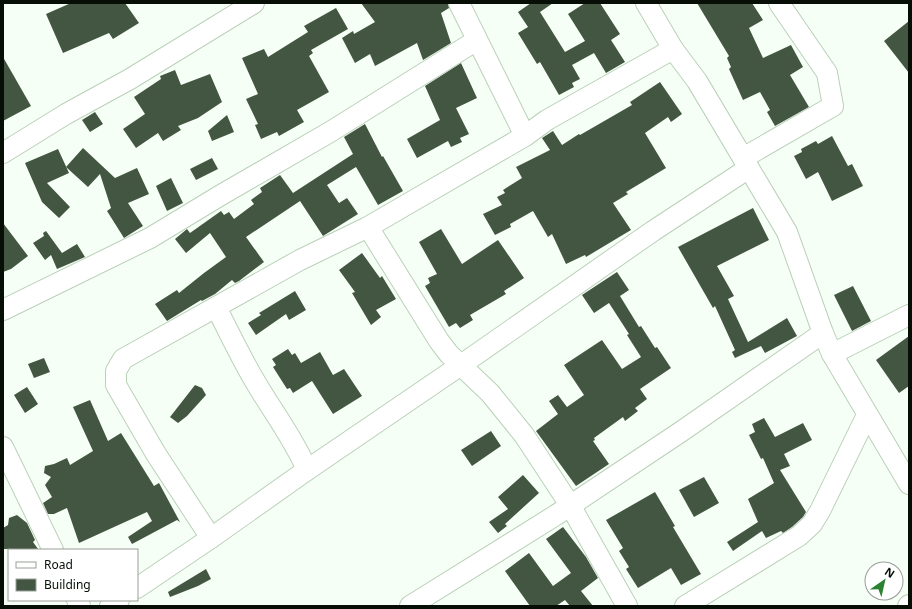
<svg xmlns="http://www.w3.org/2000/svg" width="912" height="609" font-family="'Noto Sans',sans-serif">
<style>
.building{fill:#435642}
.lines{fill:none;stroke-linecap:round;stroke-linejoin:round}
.minor-casing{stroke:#bad0b9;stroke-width:22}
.minor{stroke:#fff;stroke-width:20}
</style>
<rect width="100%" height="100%" fill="#f6fff5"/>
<g class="building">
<polygon points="71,3 125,3 139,23 113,39 109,33 63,53 46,14"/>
<polygon points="361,3 448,3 449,8 441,13 451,43 423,60 417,43 375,66 370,54 355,63 342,38 353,31 354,34 375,22"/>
<polygon points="531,3 553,3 540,12 565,52 585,41 568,14 585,3 600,3 620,34 611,40 625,62 606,73 594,53 572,65 580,79 572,83 574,87 559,95 540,62 537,64 518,33 528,27 518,12"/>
<polygon points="697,3 752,3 763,20 749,28 763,58 791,45 803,67 790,75 809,107 775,126 767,112 770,110 760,92 743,100 729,69 731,67 727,58 729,56"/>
<polygon points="336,8 348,29 311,50 313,53 309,56 329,92 297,110 304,122 279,136 277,132 261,139 255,125 258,124 246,99 258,94 242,58 264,49 268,57 308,32 304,26"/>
<polygon points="909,21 909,73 884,41"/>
<polygon points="3,57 31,106 3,121"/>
<polygon points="461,63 477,98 456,108 469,134 460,138 462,142 451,147 448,141 417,158 407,139 440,120 425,86"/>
<polygon points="175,70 181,85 210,74 222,102 198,118 178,126 181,130 163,141 158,133 136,148 123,129 145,114 134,97 161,79 160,76"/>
<polygon points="660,82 682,114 671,122 668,117 645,133 666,168 626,192 628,194 613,203 631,230 586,257 585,255 566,264 552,234 548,237 533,211 510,224 511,227 495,235 483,214 502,205 497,197 505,193 503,190 522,178 516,167 550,150 542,138 553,131 562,145 579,134 580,135 632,105 630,102"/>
<polygon points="95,112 103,124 90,132 82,120"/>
<polygon points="227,115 234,132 212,141 208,131"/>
<polygon points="365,124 382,157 383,156 403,191 378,205 356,167 327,185 339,203 347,198 358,214 323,236 300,201 246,237 264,262 239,281 235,283 232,280 215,294 202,301 201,300 167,321 155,304 177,290 179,293 204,273 226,257 210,233 186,253 175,239 187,229 190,233 221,211 224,215 229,212 234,219 254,204 251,200 262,192 260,188 280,175 293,193 353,154 344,137"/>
<polygon points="832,136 848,166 852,164 863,186 832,201 818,172 806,179 794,156 802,152 801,149 816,141 818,144"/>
<polygon points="83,148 115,178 137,168 149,194 128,203 143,226 124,238 107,211 111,208 100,174 88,187 66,167"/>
<polygon points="58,149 69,173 47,183 70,207 59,218 42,202 25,163"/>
<polygon points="212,158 218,169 196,180 190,169"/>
<polygon points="171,178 183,203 167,211 156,186"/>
<polygon points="753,208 769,240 717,266 734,296 728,299 748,342 787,318 797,336 765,353 761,346 735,358 732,352 735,350 715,306 713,308 678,247"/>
<polygon points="3,223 28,256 11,269 3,272"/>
<polygon points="441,229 462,264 498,240 524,278 504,291 506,294 470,315 473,320 460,328 456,323 449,327 425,286 430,283 428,278 437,274 419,242"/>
<polygon points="46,231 62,253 77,244 85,257 57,269 51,255 45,260 33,243 44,236 43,233"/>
<polygon points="362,253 380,278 382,276 396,299 376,310 381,317 371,325 352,293 355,292 339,270"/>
<polygon points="617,272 629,290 620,296 639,327 641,326 655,348 657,347 671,368 640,389 647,399 635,408 638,411 625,421 623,417 594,438 595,440 593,441 609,464 576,486 536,431 558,414 549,401 558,395 567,407 584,395 564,365 602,340 622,369 641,357 627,335 629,334 609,303 594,313 582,295"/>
<polygon points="853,286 871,321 852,331 834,295"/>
<polygon points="295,291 306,310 289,320 286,314 256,335 248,323 261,315 259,313"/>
<polygon points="909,336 909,386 899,393 876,360"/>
<polygon points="288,349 292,355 295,353 301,363 320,352 333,375 344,369 362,396 333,414 312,381 293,393 290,388 287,389 273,367 276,365 272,359"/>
<polygon points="44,358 50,372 34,378 28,364"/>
<polygon points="195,385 202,388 206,395 187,416 178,423 170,417"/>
<polygon points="27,387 38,404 25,413 14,395"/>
<polygon points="90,400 108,441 121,433 154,486 159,483 180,522 177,520 132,544 128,537 152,521 147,512 79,543 67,508 54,514 48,514 43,503 52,497 45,485 51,477 44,473 45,466 54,464 67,458 70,465 93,451 73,407"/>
<polygon points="764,418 775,437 803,423 812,440 784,454 790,466 780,470 806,512 803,517 792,527 783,533 781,531 766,538 762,531 733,551 727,542 758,522 748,499 774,483 763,458 761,459 749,435 755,432 752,424"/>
<polygon points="491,431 501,446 472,466 461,450"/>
<polygon points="523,475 539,493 505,524 507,526 498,533 489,522 508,509 498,497"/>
<polygon points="704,477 719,503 694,517 679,490"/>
<polygon points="655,492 675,526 673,527 701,574 681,585 671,568 638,588 626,569 629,567 619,551 623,548 606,520"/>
<polygon points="17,515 27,523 35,540 33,542 38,549 3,549 3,528 8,525 9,518"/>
<polygon points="563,527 586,557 598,578 581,591 593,606 570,606 565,600 556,606 530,606 505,571 529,553 553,586 571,573 546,539"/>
<polygon points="206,569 211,579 198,586 170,597 168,592"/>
</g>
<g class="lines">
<defs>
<g id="minor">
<polyline points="459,3 525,136"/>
<polyline points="646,3 673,49 697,81 787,232 823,333 832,354 909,484"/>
<polyline points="3,153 66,114 130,79 254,3"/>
<polyline points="743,158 833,106 827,73 779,3"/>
<polyline points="368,227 439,341 449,354 490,393 524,435 570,505 627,606"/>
<path d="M216,307C229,332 241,358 256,383C273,412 294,439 307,470"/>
<polyline points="3,310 150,238 221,195 330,132 477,40"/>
<polyline points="832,354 909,315"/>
<polyline points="3,447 53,550"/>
<polyline points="211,538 156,454 116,385 116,371 123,359 300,260 368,227 411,202 525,136 547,120 673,49"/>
<polyline points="137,588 211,538 307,470 461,365 653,231 749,168"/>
<polyline points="77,600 80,606"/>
<polyline points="110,606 119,600"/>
<polyline points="410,606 556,515 682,431 823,333"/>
<polyline points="685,606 799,536 812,524 820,511 867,415"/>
<polyline points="908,606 909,605"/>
</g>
</defs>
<use href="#minor" class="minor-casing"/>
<use href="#minor" class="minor"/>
</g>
<rect width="912" height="609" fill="none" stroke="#060e06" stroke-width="8"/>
<rect x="8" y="549" width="130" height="52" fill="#ffffff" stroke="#9b9f9b"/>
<rect x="16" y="562" width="20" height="6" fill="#ffffff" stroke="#9b9f9b"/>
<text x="44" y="569" font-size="12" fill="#060e06">Road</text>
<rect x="16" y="579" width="20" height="12" fill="#435642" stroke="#9b9f9b"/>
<text x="44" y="589" font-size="12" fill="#060e06">Building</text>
<g transform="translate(884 581) rotate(34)"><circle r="19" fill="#ffffff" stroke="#9b9f9b"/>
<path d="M0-3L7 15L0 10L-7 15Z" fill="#2b8332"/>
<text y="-6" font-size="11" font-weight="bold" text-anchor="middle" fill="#060e06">N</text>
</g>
</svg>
